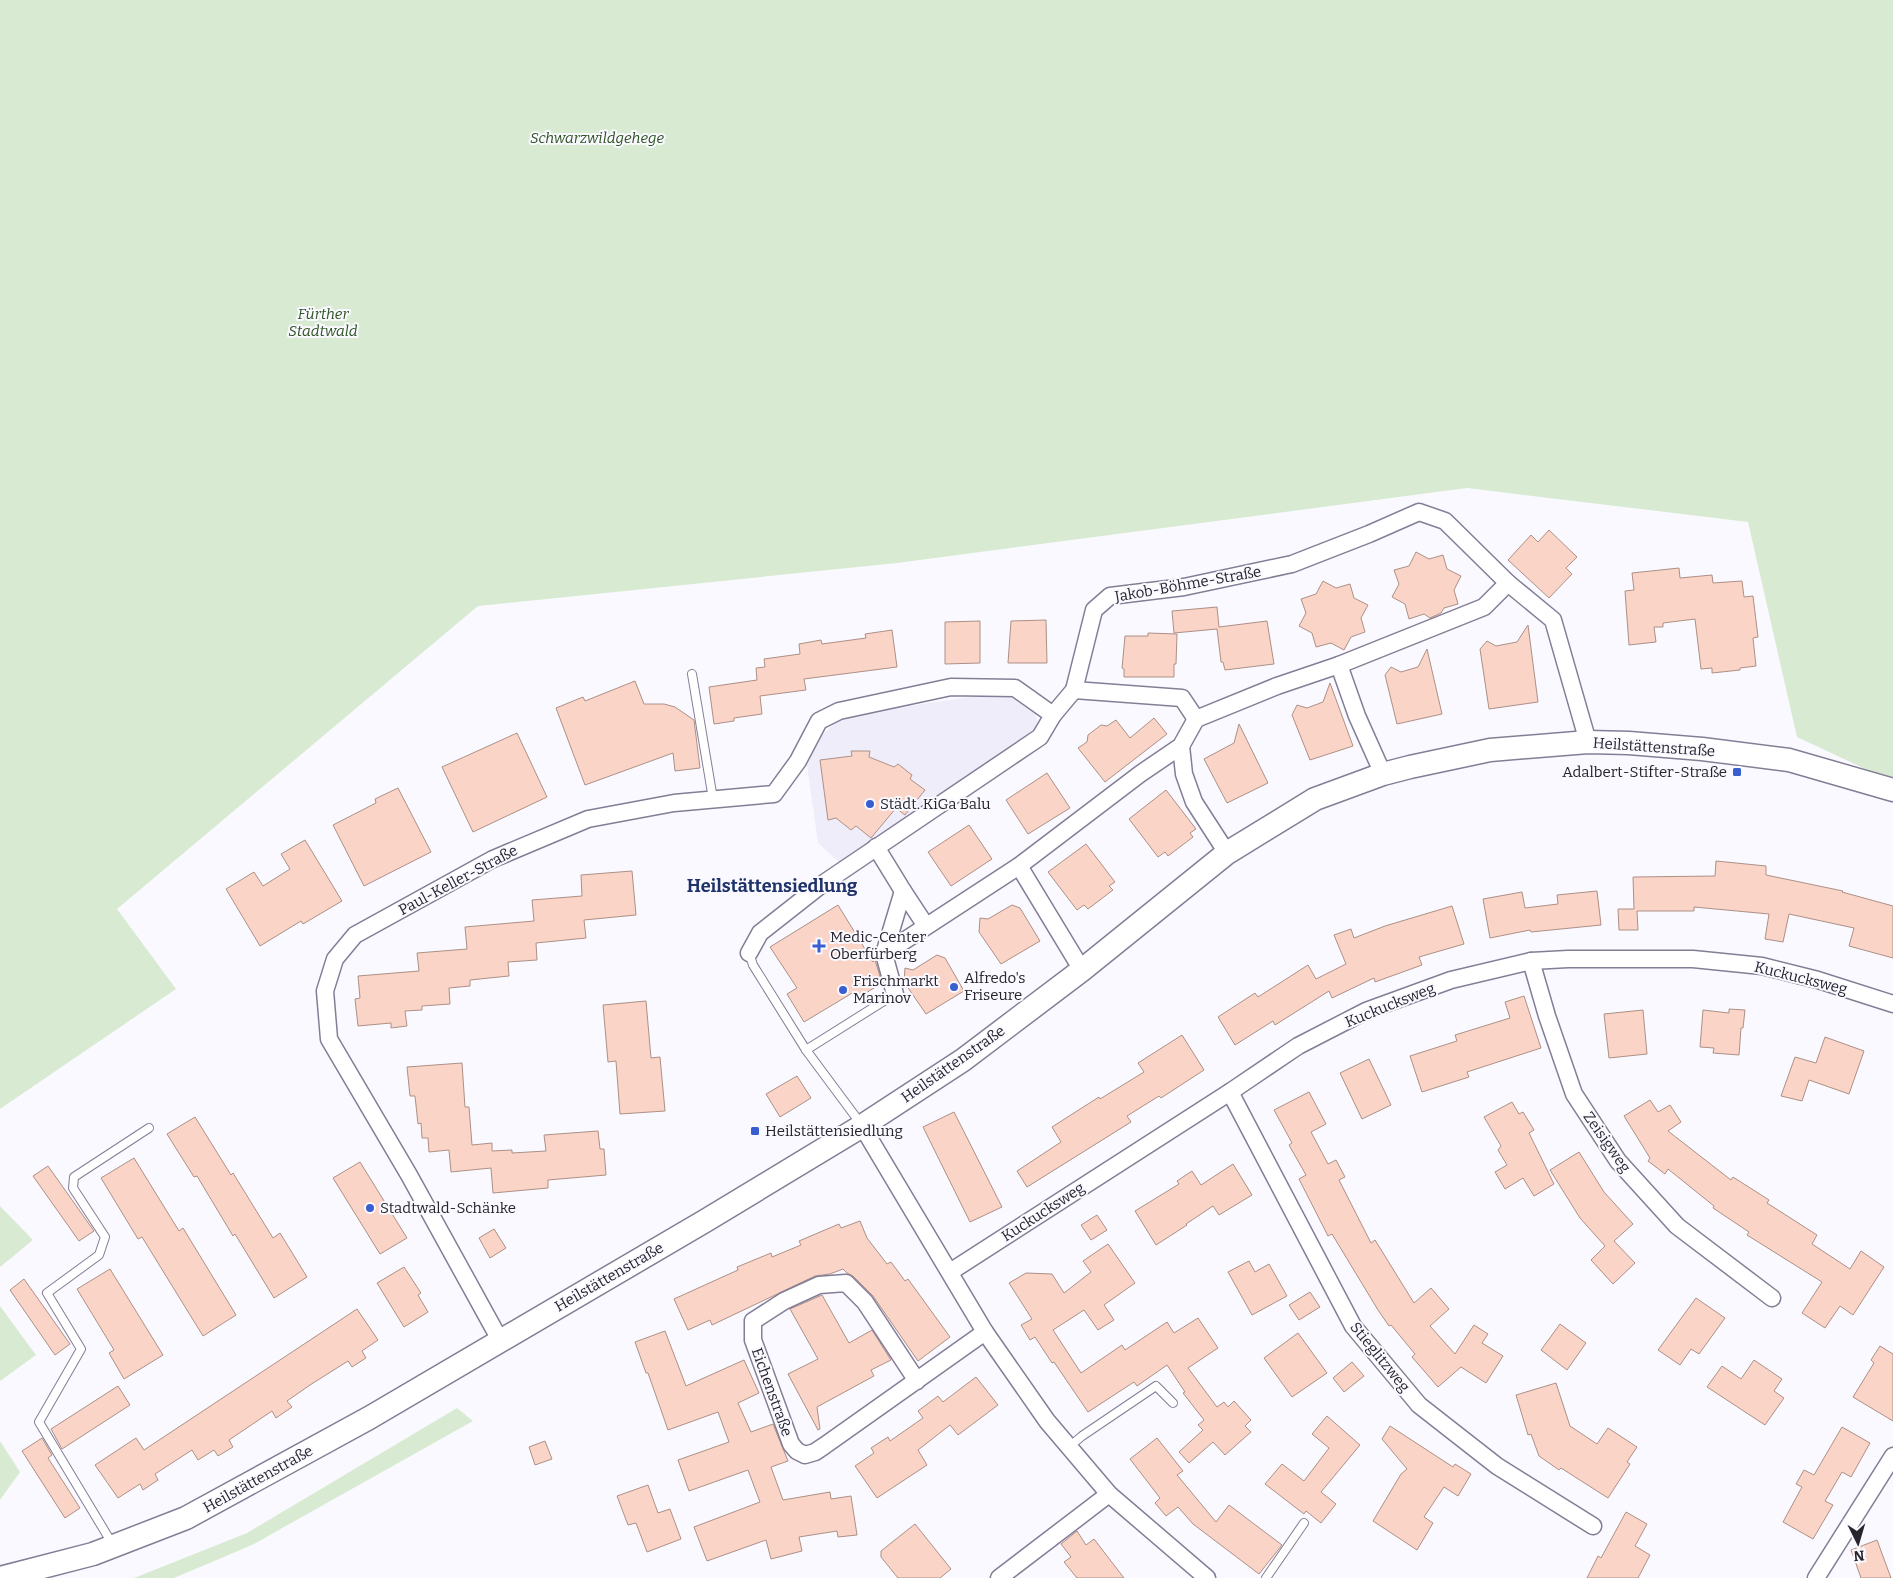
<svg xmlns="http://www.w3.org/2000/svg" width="1893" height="1578" font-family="Bitter,serif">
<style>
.built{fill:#f0edfb}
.green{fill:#d8ebd2}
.building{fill:#f9d4c7;stroke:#ad9086}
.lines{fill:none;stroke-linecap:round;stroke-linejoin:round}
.lane-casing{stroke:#847d96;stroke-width:10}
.street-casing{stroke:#847d96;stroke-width:19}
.secondary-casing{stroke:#847d96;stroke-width:25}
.lane{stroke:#fff;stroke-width:8}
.street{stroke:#fff;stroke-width:16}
.secondary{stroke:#fff;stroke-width:22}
.poi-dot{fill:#385ecf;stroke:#faf9ff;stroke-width:2}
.labels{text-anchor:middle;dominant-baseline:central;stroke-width:4;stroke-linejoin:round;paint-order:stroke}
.park-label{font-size:15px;font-style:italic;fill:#2e5323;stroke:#faf9ff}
.street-label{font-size:15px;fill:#27242e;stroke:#faf9ff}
.poi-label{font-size:15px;fill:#27242e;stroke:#faf9ff;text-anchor:start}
.quarter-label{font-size:18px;font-weight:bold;fill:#1f326a;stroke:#faf9ff}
</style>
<rect width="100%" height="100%" fill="#faf9ff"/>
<polygon class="built" points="1002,692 1020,699 1033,708 1038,723 1034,731 841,864 818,843 807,765 822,735 843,716"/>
<g class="green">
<polygon points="0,0 1893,0 1893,782 1797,737 1748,522 1467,488 897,563 478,606 117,909 176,989 0,1109"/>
<polygon points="0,1206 33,1240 0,1267"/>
<polygon points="0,1306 36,1355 0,1381"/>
<polygon points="457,1408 473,1421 252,1545 174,1578 134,1578 247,1533"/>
<polygon points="0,1441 20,1472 0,1500"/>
</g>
<g class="building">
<polygon points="1549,530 1577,557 1566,568 1572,574 1549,598 1508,560 1531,535 1538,542"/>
<polygon points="1416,552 1429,559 1443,555 1447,569 1461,576 1454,590 1458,604 1444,608 1441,613 1430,618 1424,614 1409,619 1405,604 1392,597 1399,584 1394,570 1409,566"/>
<polygon points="1679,568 1680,578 1712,575 1713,583 1742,581 1744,597 1753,596 1758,637 1753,638 1756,666 1740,668 1740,670 1712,673 1712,668 1701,669 1695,619 1663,623 1663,627 1654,627 1656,642 1629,645 1625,591 1634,590 1632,573"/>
<polygon points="1323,581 1336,588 1350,584 1354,598 1368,605 1361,618 1365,632 1351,637 1344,650 1331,643 1316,647 1312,633 1299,626 1306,613 1301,599 1316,594"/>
<polygon points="1217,607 1219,627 1267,621 1274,664 1225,670 1223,662 1221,662 1217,629 1174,633 1172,611"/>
<polygon points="1046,620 1047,663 1008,663 1011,621"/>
<polygon points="980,621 980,663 945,664 945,622"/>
<polygon points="1528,625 1538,702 1489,709 1480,649 1487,641 1496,646 1517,642"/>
<polygon points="892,630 897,667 804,679 806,690 760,696 762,714 734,718 734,721 714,724 709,687 757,680 756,668 765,667 764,659 800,654 799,644 821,640 822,644 866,638 865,634"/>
<polygon points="1148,633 1177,634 1176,664 1174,664 1174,677 1124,677 1124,669 1122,668 1125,636 1148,636"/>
<polygon points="1427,649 1442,714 1397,724 1385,675 1391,667 1401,672 1418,667"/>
<polygon points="635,681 644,704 664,704 675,707 694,720 700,768 675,771 673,753 585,785 556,708 583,697 585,701"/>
<polygon points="1330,683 1353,746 1310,760 1292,715 1297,705 1307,708 1323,702"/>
<polygon points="1154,718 1167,734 1105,782 1078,748 1087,742 1088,735 1101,725 1107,726 1116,720 1130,738"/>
<polygon points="1239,724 1268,783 1227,803 1204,759 1234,743"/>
<polygon points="517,733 547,797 473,832 442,767"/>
<polygon points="851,751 870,751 869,757 894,767 898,764 912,775 910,779 925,790 905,815 896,808 871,838 856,826 851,830 836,818 828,820 820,760 852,756"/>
<polygon points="1047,773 1070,808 1028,834 1006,800"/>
<polygon points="398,788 431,852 364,886 333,825 376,803 375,799"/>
<polygon points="1166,790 1196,829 1190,833 1193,837 1168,856 1165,852 1158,857 1129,819"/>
<polygon points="969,825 992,859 951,886 928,852"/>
<polygon points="305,840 342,901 303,924 301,921 260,946 226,889 254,872 263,886 290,869 281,854"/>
<polygon points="1086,844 1115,882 1109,886 1113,890 1088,909 1084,905 1077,910 1048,872"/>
<polygon points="1716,861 1766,866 1766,875 1843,891 1842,892 1893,906 1893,958 1849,946 1854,928 1789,914 1783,942 1765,939 1769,914 1694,907 1694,911 1637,911 1638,930 1619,930 1618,909 1634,909 1633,877 1715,876"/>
<polygon points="632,871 636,915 584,920 586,938 536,943 537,960 508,962 509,976 470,980 470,986 449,988 450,1004 422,1006 422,1010 405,1011 407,1026 391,1028 391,1023 358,1026 355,999 360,998 358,976 419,971 417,953 467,949 465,927 534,921 532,900 582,896 581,875"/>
<polygon points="1597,891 1601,925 1531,932 1530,930 1490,938 1483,899 1522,892 1525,908 1558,904 1557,895"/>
<polygon points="838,905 873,962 875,960 882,983 858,998 854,992 804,1022 787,994 797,988 770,947"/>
<polygon points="1012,905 1020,908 1040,941 1001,964 979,932 980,918 988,919"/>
<polygon points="1452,906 1464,944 1419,957 1422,965 1375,982 1374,978 1332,998 1329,991 1275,1025 1273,1021 1235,1045 1218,1017 1255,993 1258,997 1308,965 1316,979 1346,964 1334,935 1351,929 1354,938 1385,926"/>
<polygon points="937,955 945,958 964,991 926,1014 904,982 905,968 913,970"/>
<polygon points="1524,996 1541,1048 1467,1072 1469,1077 1422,1092 1410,1056 1457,1041 1455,1035 1510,1018 1505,1002"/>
<polygon points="646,1001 651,1058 660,1057 665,1111 620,1114 616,1061 608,1062 603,1005"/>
<polygon points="1729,1009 1745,1010 1743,1028 1741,1028 1739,1055 1713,1053 1714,1048 1700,1047 1703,1010 1729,1013"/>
<polygon points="1643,1010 1647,1054 1609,1058 1604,1014"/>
<polygon points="1182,1035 1204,1070 1161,1098 1159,1096 1127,1116 1131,1122 1027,1187 1017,1171 1061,1142 1052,1127 1099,1097 1100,1099 1144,1072 1138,1063"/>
<polygon points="1825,1037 1864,1051 1849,1094 1809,1080 1802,1101 1781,1096 1795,1057 1816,1063"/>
<polygon points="1369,1059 1391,1105 1362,1119 1340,1073"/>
<polygon points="462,1063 465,1107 469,1107 472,1145 492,1143 492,1151 512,1150 512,1153 546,1151 544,1135 598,1131 600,1149 604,1149 606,1175 548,1180 548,1188 493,1193 491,1168 451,1172 449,1150 429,1152 428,1138 422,1138 421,1123 418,1124 415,1096 410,1096 407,1067"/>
<polygon points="797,1076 811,1098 780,1117 766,1094"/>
<polygon points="1309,1092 1326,1124 1311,1132 1328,1164 1336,1160 1345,1177 1339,1180 1371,1243 1375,1240 1414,1303 1431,1288 1449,1309 1430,1326 1455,1354 1474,1325 1488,1334 1482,1343 1503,1356 1486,1383 1461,1367 1438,1387 1412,1357 1415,1354 1391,1325 1389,1326 1378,1310 1332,1234 1328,1236 1299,1179 1306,1175 1289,1145 1292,1143 1274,1110"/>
<polygon points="1650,1100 1658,1112 1670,1105 1681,1122 1668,1131 1731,1180 1733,1177 1769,1200 1767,1203 1817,1235 1812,1244 1850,1269 1861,1251 1884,1267 1853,1315 1840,1306 1825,1328 1802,1313 1822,1282 1747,1235 1749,1232 1713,1208 1714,1206 1668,1169 1665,1174 1648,1161 1650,1158 1624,1116"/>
<polygon points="1512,1102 1519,1114 1523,1112 1534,1130 1529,1133 1554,1184 1534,1196 1523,1178 1505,1189 1495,1172 1507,1165 1498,1150 1501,1146 1484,1117"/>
<polygon points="954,1112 1002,1207 970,1222 923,1127"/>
<polygon points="195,1117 231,1175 233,1173 273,1238 280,1233 307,1277 274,1298 235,1234 233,1236 197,1176 194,1177 167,1134"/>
<polygon points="1579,1152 1604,1192 1633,1224 1614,1241 1635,1263 1613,1284 1591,1260 1605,1246 1580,1218 1550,1170"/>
<polygon points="134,1158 179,1231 183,1228 236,1315 203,1336 142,1237 138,1239 101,1178"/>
<polygon points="360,1162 407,1238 380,1254 333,1178"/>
<polygon points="1233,1164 1252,1195 1219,1215 1213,1206 1186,1224 1187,1225 1156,1245 1135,1211 1179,1184 1177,1181 1192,1171 1201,1185"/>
<polygon points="48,1166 94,1231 79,1241 33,1176"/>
<polygon points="1097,1215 1107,1230 1091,1240 1081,1225"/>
<polygon points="860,1221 867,1238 887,1264 891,1262 905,1281 908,1279 950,1337 918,1361 873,1296 853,1276 847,1273 843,1269 830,1274 815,1276 712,1325 710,1320 688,1330 674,1299 738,1270 737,1267 771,1253 772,1257 801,1245 799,1241 839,1224 841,1228"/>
<polygon points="494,1229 506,1248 490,1258 479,1238"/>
<polygon points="1108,1244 1135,1283 1104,1305 1114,1320 1098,1330 1084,1310 1053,1330 1081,1373 1122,1345 1125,1350 1167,1322 1174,1333 1198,1318 1218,1348 1188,1368 1217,1407 1224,1402 1228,1407 1234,1401 1251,1420 1245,1426 1251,1432 1225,1455 1213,1442 1189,1463 1179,1452 1203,1430 1198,1425 1204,1420 1183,1393 1185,1392 1167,1365 1137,1386 1134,1382 1088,1412 1054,1362 1052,1363 1035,1337 1030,1340 1021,1325 1032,1319 1009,1283 1026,1273 1052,1274 1064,1293 1091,1272 1083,1261"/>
<polygon points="1249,1261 1255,1272 1269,1264 1287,1296 1252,1315 1228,1272"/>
<polygon points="404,1267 421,1293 418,1295 428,1312 404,1327 377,1283"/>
<polygon points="110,1269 163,1355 124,1379 109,1353 114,1350 77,1289"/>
<polygon points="24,1279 70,1344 55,1355 10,1290"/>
<polygon points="1310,1292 1320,1307 1299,1320 1289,1305"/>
<polygon points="822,1295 849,1343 872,1330 891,1360 871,1370 874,1376 817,1407 820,1429 818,1430 788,1374 818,1359 790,1309"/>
<polygon points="1696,1298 1725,1318 1699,1354 1691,1349 1680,1365 1658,1350"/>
<polygon points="357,1309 378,1340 362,1351 366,1358 352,1367 348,1361 310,1385 287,1401 292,1407 276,1418 272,1411 229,1440 233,1447 218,1456 214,1450 198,1460 192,1450 155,1474 158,1480 143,1490 140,1484 118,1498 95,1465 136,1438 144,1450"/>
<polygon points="1560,1324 1586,1343 1567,1370 1541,1350"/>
<polygon points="665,1331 686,1386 744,1360 759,1393 738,1403 751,1432 773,1424 788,1461 771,1467 783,1500 830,1492 831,1499 851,1496 857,1535 838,1537 837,1531 799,1537 802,1551 771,1559 766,1540 707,1561 694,1527 760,1502 748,1470 689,1491 678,1460 729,1442 718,1412 668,1430 648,1373 646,1373 635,1342"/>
<polygon points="1298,1333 1327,1373 1292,1397 1264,1358"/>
<polygon points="1880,1346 1893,1354 1893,1421 1853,1397 1874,1363 1871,1360"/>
<polygon points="1754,1360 1782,1379 1774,1391 1784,1398 1765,1425 1707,1387 1722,1366 1741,1379"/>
<polygon points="1352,1362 1364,1376 1344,1392 1333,1378"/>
<polygon points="976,1377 998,1405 958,1435 950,1425 918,1450 927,1465 877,1498 855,1466 874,1453 871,1448 888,1437 890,1441 923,1418 918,1411 938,1396 943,1402"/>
<polygon points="1556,1383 1570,1426 1597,1444 1608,1428 1637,1447 1627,1462 1630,1464 1608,1498 1561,1468 1559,1470 1539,1456 1531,1434 1528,1435 1516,1395"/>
<polygon points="118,1386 130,1405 62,1449 51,1429"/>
<polygon points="1327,1416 1360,1445 1321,1492 1336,1504 1321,1523 1306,1511 1304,1514 1265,1484 1282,1464 1304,1481 1329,1448 1312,1434"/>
<polygon points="1390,1426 1453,1467 1455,1464 1471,1474 1458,1496 1444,1487 1424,1517 1433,1523 1417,1550 1373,1521 1401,1474 1407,1469 1382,1439"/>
<polygon points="1842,1427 1870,1443 1851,1477 1842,1472 1825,1501 1833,1505 1813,1539 1783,1522 1802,1487 1796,1484 1804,1470 1814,1475"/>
<polygon points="42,1438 52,1455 48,1458 80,1508 65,1518 22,1451"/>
<polygon points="1157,1438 1183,1471 1177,1475 1216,1522 1229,1505 1282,1545 1259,1574 1193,1524 1178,1507 1166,1516 1155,1503 1160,1498 1130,1459"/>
<polygon points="545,1441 552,1459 535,1465 529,1447"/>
<polygon points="648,1485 658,1513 670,1509 681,1539 647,1552 636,1523 628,1525 617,1496"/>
<polygon points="1626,1512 1647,1524 1635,1546 1650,1555 1638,1578 1587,1578 1598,1556 1601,1558"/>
<polygon points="915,1524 951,1569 940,1578 898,1578 881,1557 881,1551"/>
<polygon points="1077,1531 1086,1545 1094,1539 1124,1578 1077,1578 1064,1562 1071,1557 1061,1544"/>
<polygon points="1877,1540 1891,1578 1861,1578 1851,1550"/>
</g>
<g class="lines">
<defs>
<g id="lane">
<polyline points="692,674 713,799"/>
<polyline points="749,953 753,965 806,1050 861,1124"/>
<polyline points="806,1050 895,994"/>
<polyline points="1069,1447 1082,1436 1156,1386 1173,1403"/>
<polyline points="113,1545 39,1422 81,1349 47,1293 99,1255 105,1237 73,1188 74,1177 149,1128"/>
<polyline points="1266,1578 1304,1523"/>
</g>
<g id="street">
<polyline points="1339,665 1357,716 1383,774"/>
<polyline points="1074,690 1182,698 1196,719"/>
<polyline points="1181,746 1184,774 1194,802 1227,853"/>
<polyline points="876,847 903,891"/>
<polyline points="1019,866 1082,970"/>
<polyline points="749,953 760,933 821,885 1040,737 1053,715 1074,690 1094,610 1110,596 1184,587 1292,564 1369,534 1419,512 1445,521 1508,583 1553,620 1588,742"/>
<polyline points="884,954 903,891 926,926"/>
<polyline points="1531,961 1547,1016 1574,1094 1618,1161 1677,1226 1772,1298"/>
<polyline points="895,994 884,954 1019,866 1140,774 1181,746 1196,719 1277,686 1339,665 1484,607 1508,583"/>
<polyline points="1230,1092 1353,1326 1419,1405 1497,1466 1593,1526"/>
<polyline points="862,1126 985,1332 1047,1421 1109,1494 1207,1578"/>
<polyline points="950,1272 1230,1092 1298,1046 1366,1011 1451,980 1531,961 1568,959 1693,959 1762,966 1818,980 1893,1004"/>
<polyline points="500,1340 409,1175 329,1039 325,991 335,959 355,935 493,859 588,819 674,803 774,794 798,761 819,721 839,711 951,687 1015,688 1053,715"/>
<polyline points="917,1381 865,1302 846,1283 819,1285 784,1301 753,1321 753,1340 791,1444 797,1451 805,1455 815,1452 824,1446 985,1332"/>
<polyline points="999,1578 1109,1494"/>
<polyline points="1816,1578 1893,1456"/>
</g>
<polyline id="secondary" points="0,1578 93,1554 186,1518 369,1418 705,1221 862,1126 963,1060 1082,970 1227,853 1315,799 1383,774 1410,767 1490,750 1588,742 1629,743 1702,749 1789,760 1893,790"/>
</defs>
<use href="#lane" class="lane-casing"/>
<use href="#street" class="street-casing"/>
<use href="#secondary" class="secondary-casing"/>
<use href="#lane" class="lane"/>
<use href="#street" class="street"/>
<use href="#secondary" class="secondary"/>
</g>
<g class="poi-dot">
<rect x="1732" y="767" width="10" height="10" rx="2.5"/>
<circle cx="870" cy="804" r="5"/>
<path d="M816.5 938.5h5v5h5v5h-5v5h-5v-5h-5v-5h5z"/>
<circle cx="954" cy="987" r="5"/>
<circle cx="843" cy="990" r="5"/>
<rect x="750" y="1126" width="10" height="10" rx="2.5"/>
<circle cx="370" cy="1208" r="5"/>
</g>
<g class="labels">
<g class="park-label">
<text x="597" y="138">Schwarzwildgehege</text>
<text x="323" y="314">Fürther<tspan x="323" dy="17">Stadtwald</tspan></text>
</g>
<g class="street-label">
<text transform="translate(1188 584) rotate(-10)">Jakob-Böhme-Straße</text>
<text transform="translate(1654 747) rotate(4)">Heilstättenstraße</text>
<text transform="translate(458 880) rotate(-28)">Paul-Keller-Straße</text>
<text transform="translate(1801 978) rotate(14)">Kuckucksweg</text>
<text transform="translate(1390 1005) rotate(-22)">Kuckucksweg</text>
<text transform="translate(953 1064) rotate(-35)">Heilstättenstraße</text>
<text transform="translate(1607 1142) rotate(55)">Zeisigweg</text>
<text transform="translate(1043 1212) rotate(-33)">Kuckucksweg</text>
<text transform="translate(609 1277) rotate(-30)">Heilstättenstraße</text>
<text transform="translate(1380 1357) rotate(51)">Stieglitzweg</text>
<text transform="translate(772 1392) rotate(70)">Eichenstraße</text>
<text transform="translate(258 1479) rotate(-29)">Heilstättenstraße</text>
</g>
<g class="poi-label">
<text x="1727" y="772" text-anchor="end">Adalbert-Stifter-Straße</text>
<text x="880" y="804">Städt. KiGa Balu</text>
<text x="830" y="937">Medic-Center<tspan x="830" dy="17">Oberfürberg</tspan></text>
<text x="964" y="978">Alfredo's<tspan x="964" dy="17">Friseure</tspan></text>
<text x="853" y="981">Frischmarkt<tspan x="853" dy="17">Marinov</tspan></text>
<text x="765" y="1131">Heilstättensiedlung</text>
<text x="380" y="1208">Stadtwald-Schänke</text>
</g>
<g class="quarter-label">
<text x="772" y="886">Heilstättensiedlung</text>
</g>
</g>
<g transform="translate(1858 1543) rotate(175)" stroke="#faf9ff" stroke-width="4" paint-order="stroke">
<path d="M0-4L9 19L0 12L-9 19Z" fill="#27242e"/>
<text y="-8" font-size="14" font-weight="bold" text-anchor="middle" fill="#27242e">N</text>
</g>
</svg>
